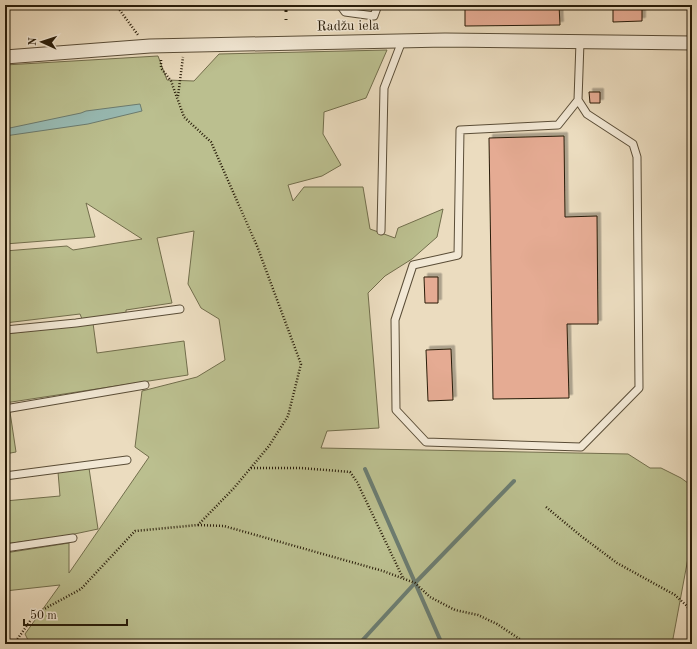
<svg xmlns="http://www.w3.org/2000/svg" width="697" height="649" font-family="'Old Standard TT',serif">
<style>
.green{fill:#bbbf8f;stroke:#726e4c}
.water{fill:#98bbb4;stroke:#6c7c70}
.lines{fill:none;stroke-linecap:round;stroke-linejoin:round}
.stream{stroke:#6c7c70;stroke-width:4}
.building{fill:#e5ab93;stroke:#291d0a;filter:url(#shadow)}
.lane-casing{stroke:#5a4d37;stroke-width:9}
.street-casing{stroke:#5a4d37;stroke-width:15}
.path{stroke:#291d0a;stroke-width:2.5;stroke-dasharray:1 2;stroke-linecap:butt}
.lane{stroke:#f2e8d5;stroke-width:7}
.street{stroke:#f2e8d5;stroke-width:13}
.rail{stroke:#291d0a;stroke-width:3;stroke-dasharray:7 7;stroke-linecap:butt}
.labels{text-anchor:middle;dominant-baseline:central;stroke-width:3;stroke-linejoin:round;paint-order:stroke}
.street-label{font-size:14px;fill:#291d0a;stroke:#f2e8d5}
</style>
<defs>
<filter id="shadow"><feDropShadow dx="3.5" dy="-3.5" stdDeviation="0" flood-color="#0004"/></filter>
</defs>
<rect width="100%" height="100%" fill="#ebdcbf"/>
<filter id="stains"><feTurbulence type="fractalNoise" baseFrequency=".005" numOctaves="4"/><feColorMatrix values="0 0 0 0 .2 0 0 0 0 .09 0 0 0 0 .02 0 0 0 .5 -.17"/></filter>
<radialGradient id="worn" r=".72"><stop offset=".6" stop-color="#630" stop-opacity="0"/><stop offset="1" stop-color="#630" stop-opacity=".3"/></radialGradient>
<g class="green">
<polygon points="387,50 366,98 324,112 323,134 341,165 322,176 288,185 293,201 304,187 363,187 370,229 395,238 398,228 443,209 437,237 412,259 385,276 368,293 379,428 327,431 321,448 628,454 650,468 661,468 681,478 692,486 692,532 691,542 672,644 30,644 25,634 60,585 5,591 5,553 69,543 69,573 149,457 135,447 142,391 197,377 225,360 219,319 201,308 188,284 194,231 157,238 172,303 126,310 126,314 82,319 80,314 5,323 5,251 67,246 73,250 142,239 86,203 95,237 5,244 5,65 158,56 167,80 194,81 219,54"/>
<polygon points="93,323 97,353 184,341 188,375 5,403 5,334"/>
<polygon points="10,412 16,452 5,454 5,413"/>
<polygon points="89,468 98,529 65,536 5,544 5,501 60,496 58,472"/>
</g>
<polygon class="water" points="140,104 142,111 88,124 5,136 5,129 81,113 86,111"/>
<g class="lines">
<g class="stream">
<polyline points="365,469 442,644"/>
<polyline points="359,644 415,583 514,481"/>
</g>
</g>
<g class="building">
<polygon points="465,5 559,5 560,25 465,26"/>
<polygon points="613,5 642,5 642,21 613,22"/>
<polygon points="589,92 600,92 600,103 590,103"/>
<polygon points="564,136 565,217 597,216 598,324 567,324 569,398 493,399 489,138"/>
<polygon points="424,277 438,277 438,303 425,303"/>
<polygon points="451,349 453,400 428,401 426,350"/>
</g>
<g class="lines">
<defs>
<g id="lane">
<polyline points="340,5 345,12 374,16 378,5"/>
<polyline points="578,100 558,125 460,130 458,255 413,265 395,320 396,410 426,442 581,447 639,388 637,157 633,144 587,114 578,100 580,42"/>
<polyline points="381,231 384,88 402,41"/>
<polyline points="5,330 76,323 180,309"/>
<polyline points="5,409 145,385"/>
<polyline points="5,476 127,460"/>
<polyline points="5,548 73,538"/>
</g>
<polyline id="street" points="5,57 150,46 445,40 692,43"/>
</defs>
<use href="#lane" class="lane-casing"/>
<use href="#street" class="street-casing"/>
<g class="path">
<polyline points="116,5 138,35"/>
<polyline points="178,96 183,57"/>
<polyline points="251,468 301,468 350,472 357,482 403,578"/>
<polyline points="546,507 581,536 617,563 675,595 687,606 692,616"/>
<polyline points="198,525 224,526 383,571 415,583 430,597 455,610 478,615 497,624 521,640 534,644"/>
<polyline points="14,644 35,614 81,589 135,531 198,525 234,488 269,446 288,416 301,364 257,246 211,142 184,117 171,81 161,68 161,59"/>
</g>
<use href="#lane" class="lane"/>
<use href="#street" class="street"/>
<g class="rail">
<polyline points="286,5 286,20"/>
<polyline points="314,5 314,7"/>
</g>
</g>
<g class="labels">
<g class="street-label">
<text transform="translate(348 26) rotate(-1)">Radžu iela</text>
</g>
</g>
<rect width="697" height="649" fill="none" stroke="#ebdcbf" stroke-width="20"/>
<rect x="6" y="6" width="685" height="637" fill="none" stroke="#291d0a" stroke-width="2"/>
<rect x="10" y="10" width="677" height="629" fill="none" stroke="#291d0a"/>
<g transform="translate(42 42) rotate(273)" stroke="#f2e8d5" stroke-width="3" paint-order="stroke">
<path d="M0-3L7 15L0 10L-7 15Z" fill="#291d0a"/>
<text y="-6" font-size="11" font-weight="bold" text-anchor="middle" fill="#291d0a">N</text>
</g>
<path d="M24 619v6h103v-6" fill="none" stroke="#291d0a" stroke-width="2"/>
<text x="30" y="619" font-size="12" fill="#291d0a" stroke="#f2e8d5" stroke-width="3" paint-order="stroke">50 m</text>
<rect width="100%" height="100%" filter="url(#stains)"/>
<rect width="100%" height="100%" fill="url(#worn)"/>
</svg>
